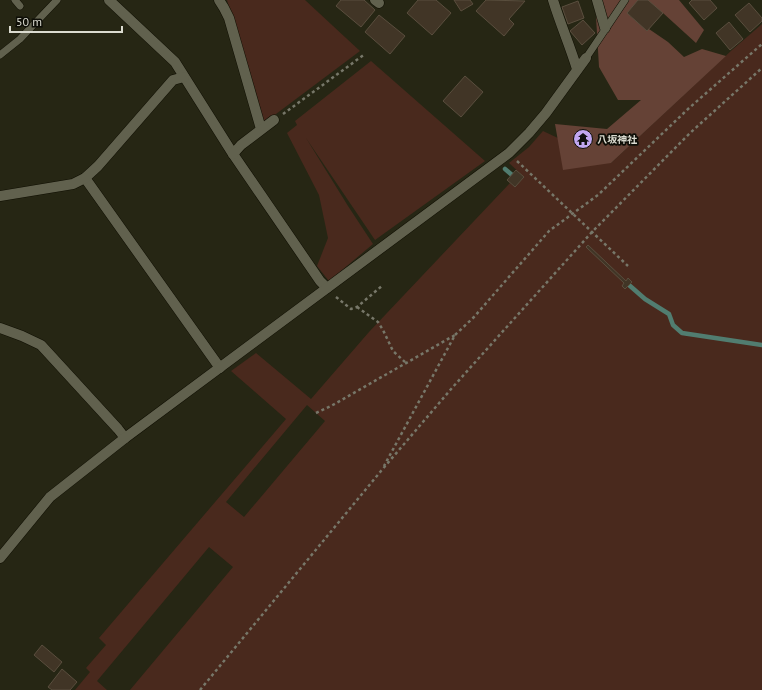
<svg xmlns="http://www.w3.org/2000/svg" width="762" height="690" font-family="'PT Sans','Noto Sans JP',sans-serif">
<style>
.green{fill:#49291d;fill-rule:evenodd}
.forest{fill:#654236}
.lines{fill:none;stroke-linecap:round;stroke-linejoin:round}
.stream{stroke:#517d70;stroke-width:4.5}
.building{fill:#413526;stroke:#5a4e3e}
.lane-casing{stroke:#0f0e02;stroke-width:8}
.street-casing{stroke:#0f0e02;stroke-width:11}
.path{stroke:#777769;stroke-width:2.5;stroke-dasharray:3 3;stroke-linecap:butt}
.lane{stroke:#61614e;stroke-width:7}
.street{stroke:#61614e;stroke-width:10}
.labels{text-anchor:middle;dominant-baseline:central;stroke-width:3.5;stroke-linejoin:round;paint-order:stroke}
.poi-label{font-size:10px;font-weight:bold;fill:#dbdbd0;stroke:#0e0e07;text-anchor:start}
</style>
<rect width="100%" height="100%" fill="#262614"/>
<g class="green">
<polygon points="227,0 305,0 360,51 264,123"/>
<path d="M762,24V690H130L233,567L209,547L97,681L107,690H75L90,672L86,668L106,645L99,638L286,419L231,371L256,353L311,399L369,332L510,183L515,187L524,177L509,163L529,147L543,131L611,163L732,50ZM307,405L325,421L244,517L226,502Z"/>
<polygon points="371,61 485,161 375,240 306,138 348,206 373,244 329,281 317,266 328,238 319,195 287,133 297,125 295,121"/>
</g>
<polygon class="forest" points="595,0 679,0 704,30 696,43 663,13 638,0 630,16 668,42 684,57 702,49 726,56 611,163 563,170 555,124 607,129 641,100 618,100 599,67"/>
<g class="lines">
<g class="stream">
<polyline points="505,169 512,175"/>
<polyline points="629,285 645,299 669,314 673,325 682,333 762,345"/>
</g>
</g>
<g class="building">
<polygon points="341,0 364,0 375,10 361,27 336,6"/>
<polygon points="418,0 436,0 451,13 432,35 407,13"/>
<polygon points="454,0 470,0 473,4 461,11"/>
<polygon points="486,0 525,1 509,19 514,24 504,36 476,11"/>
<polygon points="638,0 648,0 663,13 647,31 627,13"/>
<polygon points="692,0 710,0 717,8 704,20 689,3"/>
<polygon points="578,1 584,18 568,24 562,7"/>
<polygon points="749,3 762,18 762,21 750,32 735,15"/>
<polygon points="379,15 405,36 390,54 365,32"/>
<polygon points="583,20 595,33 582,45 570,31"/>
<polygon points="729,22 743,39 730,50 716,33"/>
<polygon points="465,76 483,92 461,117 443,101"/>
<polygon points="516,170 524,177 515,187 507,180"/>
<polygon points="588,245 626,281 628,278 632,282 625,289 622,286 624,283 586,247"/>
<polygon points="42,645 62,662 54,672 34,655"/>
<polygon points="62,669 77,682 70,690 52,690 48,687"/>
</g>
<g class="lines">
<defs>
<g id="lane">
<polyline points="15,0 20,6"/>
<polyline points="0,55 20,39 57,0"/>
<polyline points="586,58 625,0"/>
</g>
<g id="street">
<polyline points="109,0 175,62 233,154 320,281 327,288"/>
<polyline points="219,0 224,8 229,18 261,129"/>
<polyline points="375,0 379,3"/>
<path d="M553,0C560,23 570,46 577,69"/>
<polyline points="597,0 605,28"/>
<polyline points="233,154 241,145 274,120"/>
<polyline points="85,178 220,368"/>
<polyline points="0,196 73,184 85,178 98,166 173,80 184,77"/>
<polyline points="0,328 22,336 41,345 118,429 125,438"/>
<polyline points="0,558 50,497 125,438 509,153 529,133 546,113 586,58"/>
</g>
</defs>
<use href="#lane" class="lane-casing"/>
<use href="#street" class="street-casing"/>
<g class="path">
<polyline points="283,114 365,54"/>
<polyline points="517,161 628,266"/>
<polyline points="336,297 351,309 357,307 383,285"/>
<polyline points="357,307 378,322 383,330 393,351 406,363"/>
<polyline points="455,335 474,317 549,231 598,195 688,109 762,44"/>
<polyline points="316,413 331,406 455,335 384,466"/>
<polyline points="200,690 381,471 452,388 592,232 690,133 762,68"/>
</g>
<use href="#lane" class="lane"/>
<use href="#street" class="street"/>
</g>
<defs>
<symbol id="temple-disc" viewBox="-11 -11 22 22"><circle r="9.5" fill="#c2a8f2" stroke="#0e0e07"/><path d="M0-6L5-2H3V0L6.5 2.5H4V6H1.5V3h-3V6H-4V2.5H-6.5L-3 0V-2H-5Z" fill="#111"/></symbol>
</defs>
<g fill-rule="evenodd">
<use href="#temple-disc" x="572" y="128" width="22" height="22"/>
</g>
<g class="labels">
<g class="poi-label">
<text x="597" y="139">八坂神社</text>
</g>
</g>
<path d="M10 26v6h112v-6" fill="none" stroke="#dbdbd0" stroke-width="2"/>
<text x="16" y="26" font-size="12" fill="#dbdbd0" stroke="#0e0e07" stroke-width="3" paint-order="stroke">50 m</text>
</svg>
